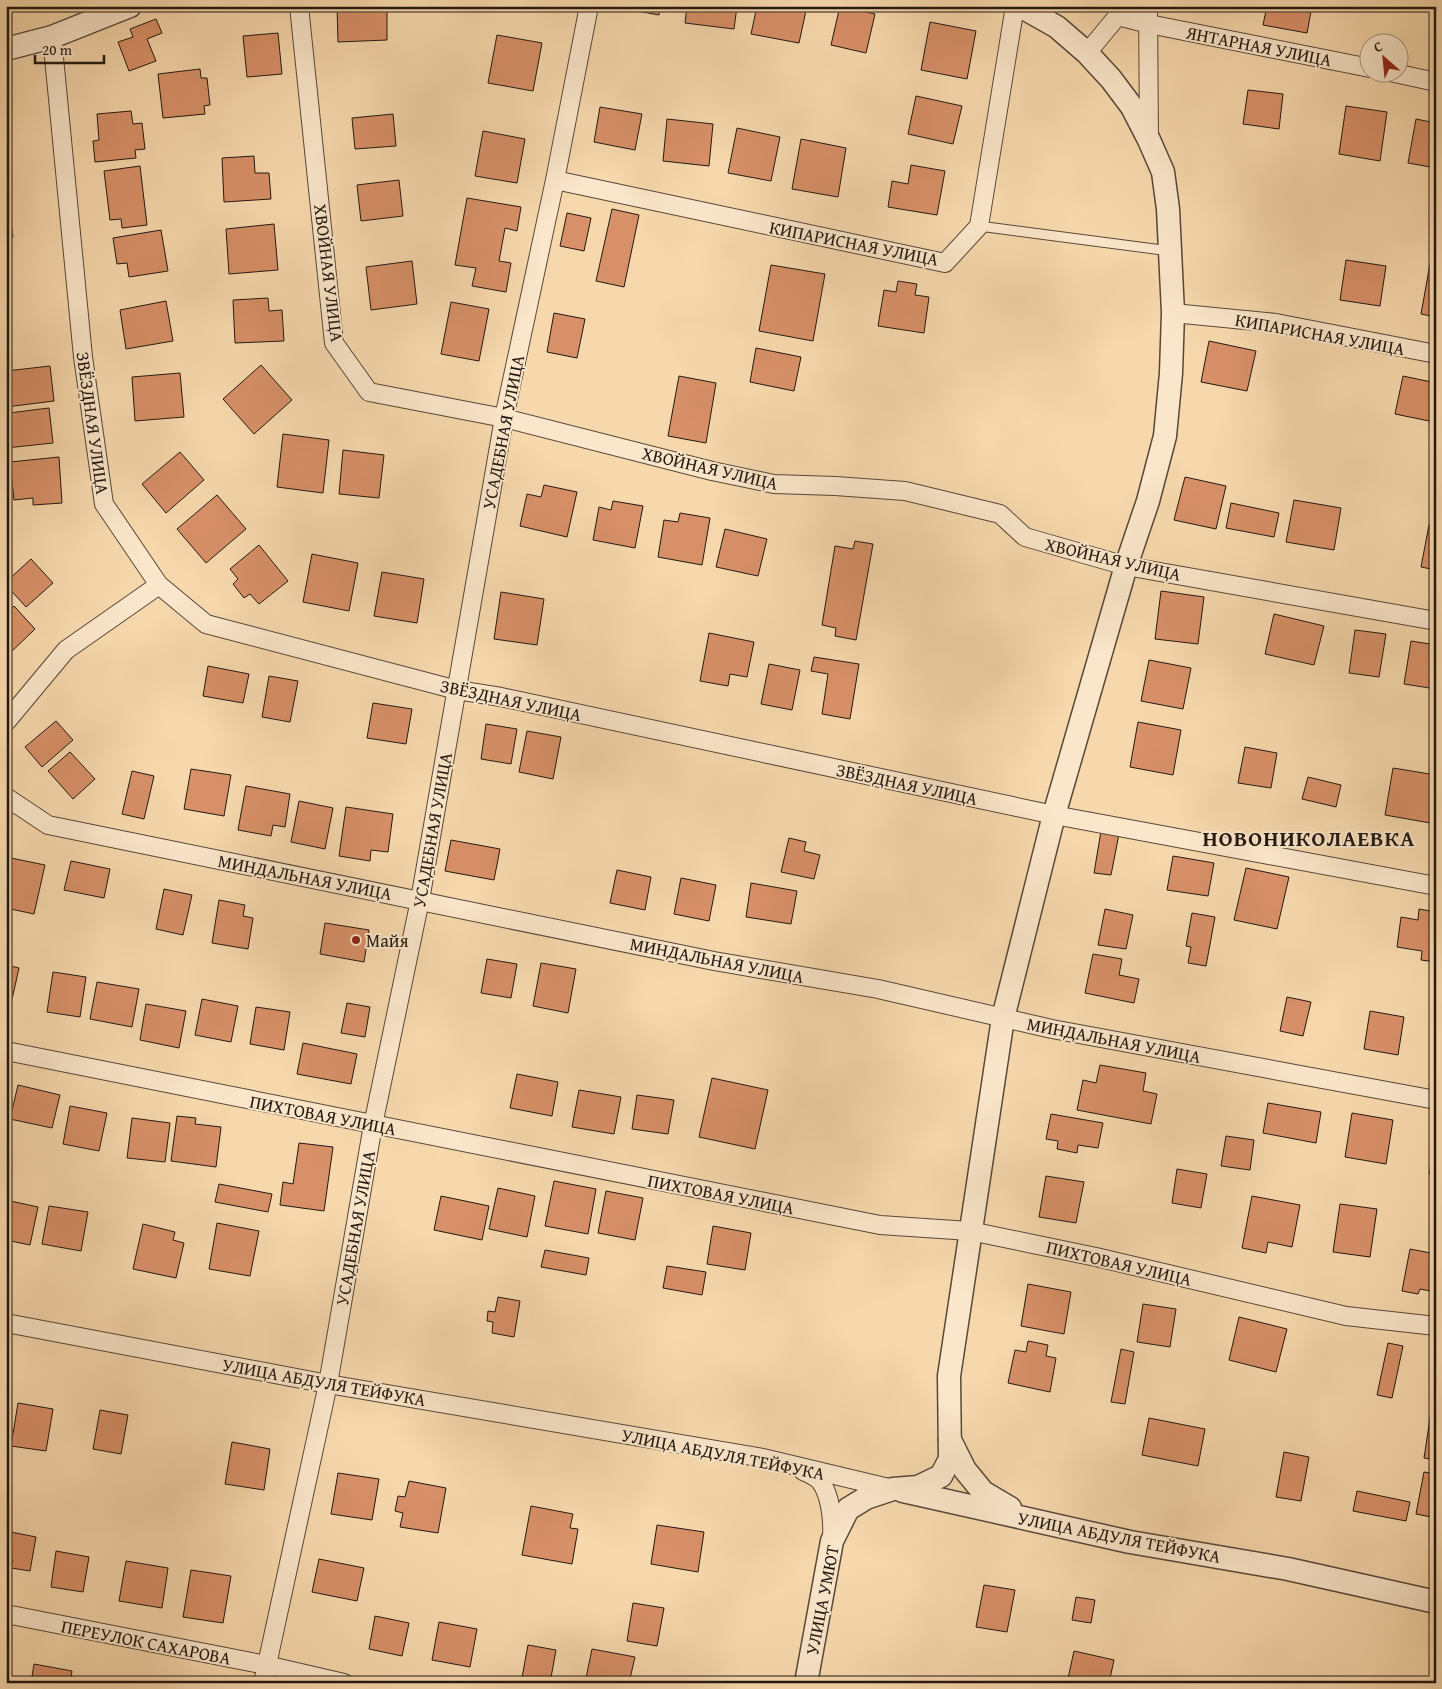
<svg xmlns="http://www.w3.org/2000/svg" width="1442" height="1689" font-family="'Gentium Book Plus',serif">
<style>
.building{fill:#d89068;stroke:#221811}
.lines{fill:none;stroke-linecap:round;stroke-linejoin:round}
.service-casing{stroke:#574838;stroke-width:11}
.minor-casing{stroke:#574838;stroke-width:20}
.tertiary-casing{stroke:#574838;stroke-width:25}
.service{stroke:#fae6ca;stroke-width:9}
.minor{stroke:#fae6ca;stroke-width:18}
.tertiary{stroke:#fae6ca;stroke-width:22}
.poi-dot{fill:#8f2418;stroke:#fae6ca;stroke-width:2}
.labels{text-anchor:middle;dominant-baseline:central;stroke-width:4;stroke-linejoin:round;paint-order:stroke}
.street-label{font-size:18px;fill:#221811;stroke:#fae6ca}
.poi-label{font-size:18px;fill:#221811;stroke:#fae6ca;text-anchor:start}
.district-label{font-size:22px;font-weight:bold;letter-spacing:1px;fill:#221811;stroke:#fae6ca}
</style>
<rect width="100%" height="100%" fill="#f7d8ad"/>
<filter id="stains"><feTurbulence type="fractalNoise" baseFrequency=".004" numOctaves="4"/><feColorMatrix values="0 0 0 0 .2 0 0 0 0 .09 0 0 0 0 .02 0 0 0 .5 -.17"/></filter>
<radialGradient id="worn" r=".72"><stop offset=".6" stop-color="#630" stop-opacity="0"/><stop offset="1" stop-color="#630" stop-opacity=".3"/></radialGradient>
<g class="building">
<polygon points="337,6 387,6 387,40 338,42"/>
<polygon points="620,6 660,6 659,15 620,8"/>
<polygon points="687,6 737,6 734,29 685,23"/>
<polygon points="757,6 807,6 799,43 751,34"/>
<polygon points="840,6 875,14 866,53 831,45"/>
<polygon points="1267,6 1312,6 1307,33 1263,25"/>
<polygon points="1436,17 1436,43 1431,42"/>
<polygon points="156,19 162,33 147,39 156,61 129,71 118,42 133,37 130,29"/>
<polygon points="930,22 976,31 967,79 921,70"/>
<polygon points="278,33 282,74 247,77 243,36"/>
<polygon points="497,35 542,43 533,91 488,83"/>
<polygon points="200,69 201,78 207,78 210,105 204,106 205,114 163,118 158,74"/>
<polygon points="1248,90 1283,94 1279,129 1243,124"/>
<polygon points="916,96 962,106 953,144 908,134"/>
<polygon points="1346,106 1387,112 1380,161 1339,154"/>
<polygon points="600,107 642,114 635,150 594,142"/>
<polygon points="131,111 133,124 142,123 145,149 135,150 136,158 95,162 93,141 99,140 97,114"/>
<polygon points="393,114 396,146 355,149 352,118"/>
<polygon points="667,119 713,124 709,166 663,161"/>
<polygon points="1416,119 1436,123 1436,168 1408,163"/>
<polygon points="737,128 780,137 771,181 728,173"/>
<polygon points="483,131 525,139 517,183 475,176"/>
<polygon points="801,139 846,148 838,197 792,189"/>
<polygon points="254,156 255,173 269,173 271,199 224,202 222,158"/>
<polygon points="911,165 945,171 937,215 888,207 892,181 908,184"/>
<polygon points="140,166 147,225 122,228 121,219 110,220 104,171"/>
<polygon points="399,180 403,216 361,221 357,185"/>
<polygon points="6,185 13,237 6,238"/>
<polygon points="467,198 521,207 517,231 505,228 499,261 511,263 506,292 472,286 476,268 455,265"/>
<polygon points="612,209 639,215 624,287 596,281"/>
<polygon points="567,213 591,218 584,251 560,246"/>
<polygon points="274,224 278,270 229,274 226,229"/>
<polygon points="161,230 168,271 129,277 127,263 117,264 113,238"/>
<polygon points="1346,260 1386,266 1380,306 1340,300"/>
<polygon points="412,261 417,304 371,310 366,267"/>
<polygon points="1430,264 1436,265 1436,317 1421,314"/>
<polygon points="771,265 825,274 813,341 759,331"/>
<polygon points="898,281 917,284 915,295 929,297 924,333 878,326 884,290 896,292"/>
<polygon points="268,298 269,311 282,310 284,341 235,343 233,300"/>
<polygon points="166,301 173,341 126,349 120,310"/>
<polygon points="451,302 489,309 479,361 441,354"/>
<polygon points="554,313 585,319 577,358 547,352"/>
<polygon points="1209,341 1256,351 1247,391 1201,382"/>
<polygon points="756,348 801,357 794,391 750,382"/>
<polygon points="261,365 292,400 254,434 223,399"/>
<polygon points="50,366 54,401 6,407 6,371"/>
<polygon points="180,373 184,417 135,421 132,377"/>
<polygon points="679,376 716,383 706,443 668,436"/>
<polygon points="1403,376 1436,383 1436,413 1434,422 1395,414"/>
<polygon points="49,408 53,443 6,448 6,426 10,426 9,413"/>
<polygon points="283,434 329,440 323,493 277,487"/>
<polygon points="343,450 384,455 379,498 339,494"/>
<polygon points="180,452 204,480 166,513 142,484"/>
<polygon points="59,457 62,503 33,505 33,498 14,500 10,462"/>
<polygon points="1185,477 1226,486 1216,529 1174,520"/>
<polygon points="544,485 577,492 567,537 520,526 527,494 541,497"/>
<polygon points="217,495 246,529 206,563 177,529"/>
<polygon points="1294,500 1341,508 1334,550 1286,542"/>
<polygon points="613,501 643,506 635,548 593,540 599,507 611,510"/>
<polygon points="1231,503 1279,513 1274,537 1226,528"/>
<polygon points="680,513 710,518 702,565 658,557 664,520 678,522"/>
<polygon points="1429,525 1436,526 1436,570 1421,567"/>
<polygon points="725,529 767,539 758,576 716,567"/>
<polygon points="855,541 873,544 856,640 835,636 836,628 822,625 835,546 853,549"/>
<polygon points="259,545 288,581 259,604 250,594 244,598 233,584 238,579 230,569"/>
<polygon points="312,554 358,563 349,611 303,602"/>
<polygon points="31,559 53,583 26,607 6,585 6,582"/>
<polygon points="382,572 424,579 417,623 374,616"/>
<polygon points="1161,591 1204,597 1198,644 1155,639"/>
<polygon points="501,592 544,599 537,645 494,639"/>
<polygon points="14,606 35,629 7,656 6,614"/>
<polygon points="1274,614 1324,626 1314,665 1265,654"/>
<polygon points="1355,630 1386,634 1379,677 1349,673"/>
<polygon points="709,633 754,642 747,677 730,674 728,686 700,681"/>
<polygon points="1411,641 1436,645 1436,689 1404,684"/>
<polygon points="814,657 859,664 850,719 822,714 828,674 811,671"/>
<polygon points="1149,660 1191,668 1183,709 1141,701"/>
<polygon points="769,664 800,670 792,710 761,704"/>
<polygon points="208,666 249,674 243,703 203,696"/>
<polygon points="269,676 298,681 290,722 262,717"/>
<polygon points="373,703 412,709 406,744 367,738"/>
<polygon points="56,721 73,740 42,767 25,747"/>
<polygon points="1138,722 1181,730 1173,775 1130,767"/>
<polygon points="486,724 517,729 511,764 481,759"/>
<polygon points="527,731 561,737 553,779 519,772"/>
<polygon points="1245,747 1277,753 1271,788 1238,783"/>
<polygon points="70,752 95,779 73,799 48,771"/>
<polygon points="1393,768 1436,775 1436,824 1385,815"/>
<polygon points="191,769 231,775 224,816 184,809"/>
<polygon points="132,771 154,776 144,819 122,814"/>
<polygon points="1308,777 1341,785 1336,807 1302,799"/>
<polygon points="246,786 290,794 285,827 273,825 271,836 238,830"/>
<polygon points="299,801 333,808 325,849 291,842"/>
<polygon points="346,807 393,814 388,852 371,850 370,861 339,856"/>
<polygon points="1101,831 1119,834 1111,875 1094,873"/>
<polygon points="789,838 806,842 804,851 820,855 814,879 781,872"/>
<polygon points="451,840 500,849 494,880 445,871"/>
<polygon points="1173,856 1214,863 1208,896 1167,890"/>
<polygon points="6,857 45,865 34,914 6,908"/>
<polygon points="71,861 110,869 104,898 64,890"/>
<polygon points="1246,868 1289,877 1277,929 1234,920"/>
<polygon points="617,870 651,877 645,910 610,903"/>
<polygon points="681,878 716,885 709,921 674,914"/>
<polygon points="751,883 797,891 791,924 746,917"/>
<polygon points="164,889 192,895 183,935 156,929"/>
<polygon points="219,900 245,905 243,916 253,918 248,949 212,943"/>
<polygon points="1105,909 1133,915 1126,949 1098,945"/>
<polygon points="1419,909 1436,912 1436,962 1421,960 1422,951 1397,947 1401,917 1418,920"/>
<polygon points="1192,913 1215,917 1206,966 1188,963 1191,947 1186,946"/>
<polygon points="325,923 369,930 364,962 320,954"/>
<polygon points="1093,954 1122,959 1119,975 1139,979 1134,1003 1085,993"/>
<polygon points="487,959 517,964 511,998 481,993"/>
<polygon points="541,963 576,969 568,1013 533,1006"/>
<polygon points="6,965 19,968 11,1004 6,1003"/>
<polygon points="53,972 86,977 80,1017 47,1012"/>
<polygon points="97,982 139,989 132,1027 90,1019"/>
<polygon points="1287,997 1311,1002 1303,1036 1280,1031"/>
<polygon points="202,999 238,1006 231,1042 195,1035"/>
<polygon points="347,1003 370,1007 365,1037 341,1033"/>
<polygon points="146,1004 186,1011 179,1048 140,1040"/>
<polygon points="256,1007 290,1012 284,1050 250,1044"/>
<polygon points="1370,1011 1404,1017 1398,1055 1364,1049"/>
<polygon points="303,1043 357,1054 351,1084 297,1074"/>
<polygon points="1100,1065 1146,1073 1143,1091 1157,1094 1151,1124 1077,1110 1083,1080 1096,1083"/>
<polygon points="517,1074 558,1082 552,1116 510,1108"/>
<polygon points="712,1078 768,1090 755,1149 699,1137"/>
<polygon points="18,1085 60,1095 52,1128 10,1119"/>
<polygon points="579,1090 621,1097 614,1134 572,1127"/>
<polygon points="637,1095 674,1100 668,1134 632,1129"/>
<polygon points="1268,1103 1321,1112 1316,1143 1263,1133"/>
<polygon points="70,1106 107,1113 99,1151 63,1144"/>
<polygon points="1352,1113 1393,1120 1386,1164 1345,1157"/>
<polygon points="1051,1114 1103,1123 1098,1148 1078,1145 1077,1153 1057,1149 1058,1141 1046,1139"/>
<polygon points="177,1116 196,1118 195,1124 221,1127 216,1167 171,1161"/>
<polygon points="132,1118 170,1123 165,1162 127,1158"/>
<polygon points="1226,1136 1254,1140 1250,1170 1221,1166"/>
<polygon points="299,1143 333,1147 324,1211 280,1205 283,1182 293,1184"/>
<polygon points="1434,1147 1436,1147 1436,1175 1429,1174"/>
<polygon points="1177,1169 1207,1174 1201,1208 1172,1203"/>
<polygon points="1046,1176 1084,1182 1076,1223 1039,1217"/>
<polygon points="554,1181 596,1189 588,1234 545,1226"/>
<polygon points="219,1184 272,1194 268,1212 215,1202"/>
<polygon points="498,1188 535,1196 527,1237 489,1229"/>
<polygon points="606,1191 643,1198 635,1240 598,1233"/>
<polygon points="441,1196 489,1206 482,1240 434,1230"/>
<polygon points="1252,1196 1300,1205 1292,1247 1268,1242 1266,1253 1242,1248"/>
<polygon points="6,1200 38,1207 30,1245 6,1240"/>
<polygon points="1340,1204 1377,1209 1370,1257 1333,1252"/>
<polygon points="49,1206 88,1212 81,1251 42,1244"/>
<polygon points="217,1223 259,1231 250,1276 209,1269"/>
<polygon points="143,1224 175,1232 173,1240 184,1243 176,1278 133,1269"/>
<polygon points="713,1226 751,1233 745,1270 707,1264"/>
<polygon points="1410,1249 1436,1254 1436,1292 1420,1289 1418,1294 1402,1291"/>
<polygon points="545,1250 589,1258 586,1275 541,1267"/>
<polygon points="667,1266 706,1272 702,1295 663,1288"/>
<polygon points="1028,1284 1071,1292 1064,1334 1021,1326"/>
<polygon points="498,1297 520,1301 514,1337 492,1333 493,1322 487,1321 488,1311 495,1312"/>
<polygon points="1143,1304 1176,1309 1170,1347 1137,1342"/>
<polygon points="1239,1317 1287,1329 1276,1372 1229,1360"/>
<polygon points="1028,1341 1048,1345 1046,1356 1056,1358 1050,1392 1008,1383 1015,1350 1026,1352"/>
<polygon points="1388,1343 1403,1346 1392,1398 1377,1395"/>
<polygon points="1121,1349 1134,1352 1125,1404 1111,1402"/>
<polygon points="18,1403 53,1409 46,1451 11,1446"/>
<polygon points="100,1410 128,1415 121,1454 93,1449"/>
<polygon points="1431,1412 1436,1413 1436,1460 1424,1458"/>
<polygon points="1149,1418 1205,1429 1198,1466 1142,1455"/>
<polygon points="232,1442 270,1449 264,1490 225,1484"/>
<polygon points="1284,1452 1309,1457 1301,1501 1276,1497"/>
<polygon points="1424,1472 1436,1474 1436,1518 1416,1514"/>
<polygon points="338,1473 379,1479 372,1520 331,1514"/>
<polygon points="409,1481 446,1488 438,1533 400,1527 403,1513 395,1511 398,1496 405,1497"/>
<polygon points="1357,1491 1410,1502 1406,1521 1353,1511"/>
<polygon points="531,1506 573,1514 570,1528 578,1529 572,1564 522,1555"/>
<polygon points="657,1525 704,1532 698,1572 651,1564"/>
<polygon points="6,1531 36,1537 30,1571 11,1568 13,1560 6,1559"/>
<polygon points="56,1551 89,1557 83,1592 51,1587"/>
<polygon points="319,1559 364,1568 357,1601 312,1592"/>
<polygon points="126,1561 168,1568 162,1608 119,1601"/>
<polygon points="191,1570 231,1576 223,1623 183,1617"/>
<polygon points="984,1585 1015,1590 1007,1632 976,1627"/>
<polygon points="1076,1597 1095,1600 1091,1623 1072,1620"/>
<polygon points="633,1603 664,1608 657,1646 627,1641"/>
<polygon points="375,1616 409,1623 402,1656 369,1649"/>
<polygon points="439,1622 477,1629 470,1667 432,1660"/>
<polygon points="528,1645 556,1650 550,1683 521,1683"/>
<polygon points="592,1649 635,1657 629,1683 585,1683"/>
<polygon points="1074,1651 1114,1660 1109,1683 1067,1683"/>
<polygon points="34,1664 72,1671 70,1683 31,1683"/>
</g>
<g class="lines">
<defs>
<polyline id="service" points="979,226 1170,251"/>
<g id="minor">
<polyline points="299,6 334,343 369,392 504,418 712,471 774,484 835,486 905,491 1000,514 1025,537 1126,566 1436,621"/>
<polyline points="1148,6 1149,139"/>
<polyline points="1118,16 1149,24 1370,68"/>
<polyline points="52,37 83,357 104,504 159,585 206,624 457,690 501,697 1054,815 1436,886"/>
<polyline points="1087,53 1125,7"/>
<polyline points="1390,72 1436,82"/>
<polyline points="555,180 945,263 979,226 1015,6"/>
<polyline points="1173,313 1276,323 1436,354"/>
<polyline points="6,722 66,650 159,585"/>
<polyline points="6,797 48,825 714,961 878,989 1052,1029 1436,1100"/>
<polyline points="6,1051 880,1225 970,1231 1096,1257 1346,1316 1436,1326"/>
<polyline points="6,1323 328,1384 763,1458 893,1489"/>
<path d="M803,1471C808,1473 816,1477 820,1481C831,1495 833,1522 832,1538"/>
<polyline points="6,1614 266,1665 344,1683"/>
<polyline points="263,1683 328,1384 373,1125 420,900 504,418 555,180 589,6"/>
</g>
<g id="tertiary">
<polyline points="6,49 52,37 130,6"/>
<polyline points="950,1440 965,1470 983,1492 1010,1508"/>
<polyline points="903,1491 1130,1542 1288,1569 1436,1602"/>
<polyline points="806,1683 832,1541 848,1509 866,1498 893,1489 918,1487 941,1476 950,1459 949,1376 1003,1018 1054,815 1126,566 1148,501 1165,436 1171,373 1173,313 1168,209 1163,172 1149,140 1132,107 1111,79 1087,53 1057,27 1020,6"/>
</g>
</defs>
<use href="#service" class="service-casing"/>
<use href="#minor" class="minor-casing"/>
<use href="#tertiary" class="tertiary-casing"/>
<use href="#service" class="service"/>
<use href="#minor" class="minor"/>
<use href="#tertiary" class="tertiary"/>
</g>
<circle class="poi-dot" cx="356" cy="940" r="5"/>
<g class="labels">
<g class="street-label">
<text transform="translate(1259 46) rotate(11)">ЯНТАРНАЯ УЛИЦА</text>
<text transform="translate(854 243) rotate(11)">КИПАРИСНАЯ УЛИЦА</text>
<text transform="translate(329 273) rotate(83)">ХВОЙНАЯ УЛИЦА</text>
<text transform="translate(1320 334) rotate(10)">КИПАРИСНАЯ УЛИЦА</text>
<text transform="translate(93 423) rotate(82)">ЗВЁЗДНАЯ УЛИЦА</text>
<text transform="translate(503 432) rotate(-79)">УСАДЕБНАЯ УЛИЦА</text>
<text transform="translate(710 468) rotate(13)">ХВОЙНАЯ УЛИЦА</text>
<text transform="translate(1113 559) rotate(13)">ХВОЙНАЯ УЛИЦА</text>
<text transform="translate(511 700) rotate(12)">ЗВЁЗДНАЯ УЛИЦА</text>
<text transform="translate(907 784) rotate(12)">ЗВЁЗДНАЯ УЛИЦА</text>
<text transform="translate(432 830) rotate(-80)">УСАДЕБНАЯ УЛИЦА</text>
<text transform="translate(305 877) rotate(11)">МИНДАЛЬНАЯ УЛИЦА</text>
<text transform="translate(717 960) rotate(11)">МИНДАЛЬНАЯ УЛИЦА</text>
<text transform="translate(1114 1040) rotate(11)">МИНДАЛЬНАЯ УЛИЦА</text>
<text transform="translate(323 1115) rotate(11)">ПИХТОВАЯ УЛИЦА</text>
<text transform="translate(721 1194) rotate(11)">ПИХТОВАЯ УЛИЦА</text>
<text transform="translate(355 1228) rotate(-80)">УСАДЕБНАЯ УЛИЦА</text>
<text transform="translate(1119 1263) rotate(13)">ПИХТОВАЯ УЛИЦА</text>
<text transform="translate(324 1382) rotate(10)">УЛИЦА АБДУЛЯ ТЕЙФУКА</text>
<text transform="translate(723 1454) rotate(11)">УЛИЦА АБДУЛЯ ТЕЙФУКА</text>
<text transform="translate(1119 1537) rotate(11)">УЛИЦА АБДУЛЯ ТЕЙФУКА</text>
<text transform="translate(822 1600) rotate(-79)">УЛИЦА УМЮТ</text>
<text transform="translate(146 1642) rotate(11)">ПЕРЕУЛОК САХАРОВА</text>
</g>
<g class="poi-label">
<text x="366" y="940">Майя</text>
</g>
<g class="district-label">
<text x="1309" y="838">НОВОНИКОЛАЕВКА</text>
</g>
</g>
<rect width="1442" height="1689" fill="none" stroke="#f7d8ad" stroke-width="25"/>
<rect x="8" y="8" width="1427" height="1674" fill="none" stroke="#221811" stroke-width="2.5"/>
<rect x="12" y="12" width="1417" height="1664" fill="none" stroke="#221811"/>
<g transform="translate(1384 58) rotate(333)"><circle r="24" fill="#fae6ca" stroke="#a49480"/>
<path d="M0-4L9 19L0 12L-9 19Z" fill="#8f2418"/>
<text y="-8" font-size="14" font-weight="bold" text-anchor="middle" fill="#221811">С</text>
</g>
<path d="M35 55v8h69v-8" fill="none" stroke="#221811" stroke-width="2.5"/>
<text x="42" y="55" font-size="15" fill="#221811" stroke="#fae6ca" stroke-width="4" paint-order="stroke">20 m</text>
<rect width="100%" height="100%" filter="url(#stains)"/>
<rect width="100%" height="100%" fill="url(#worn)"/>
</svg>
